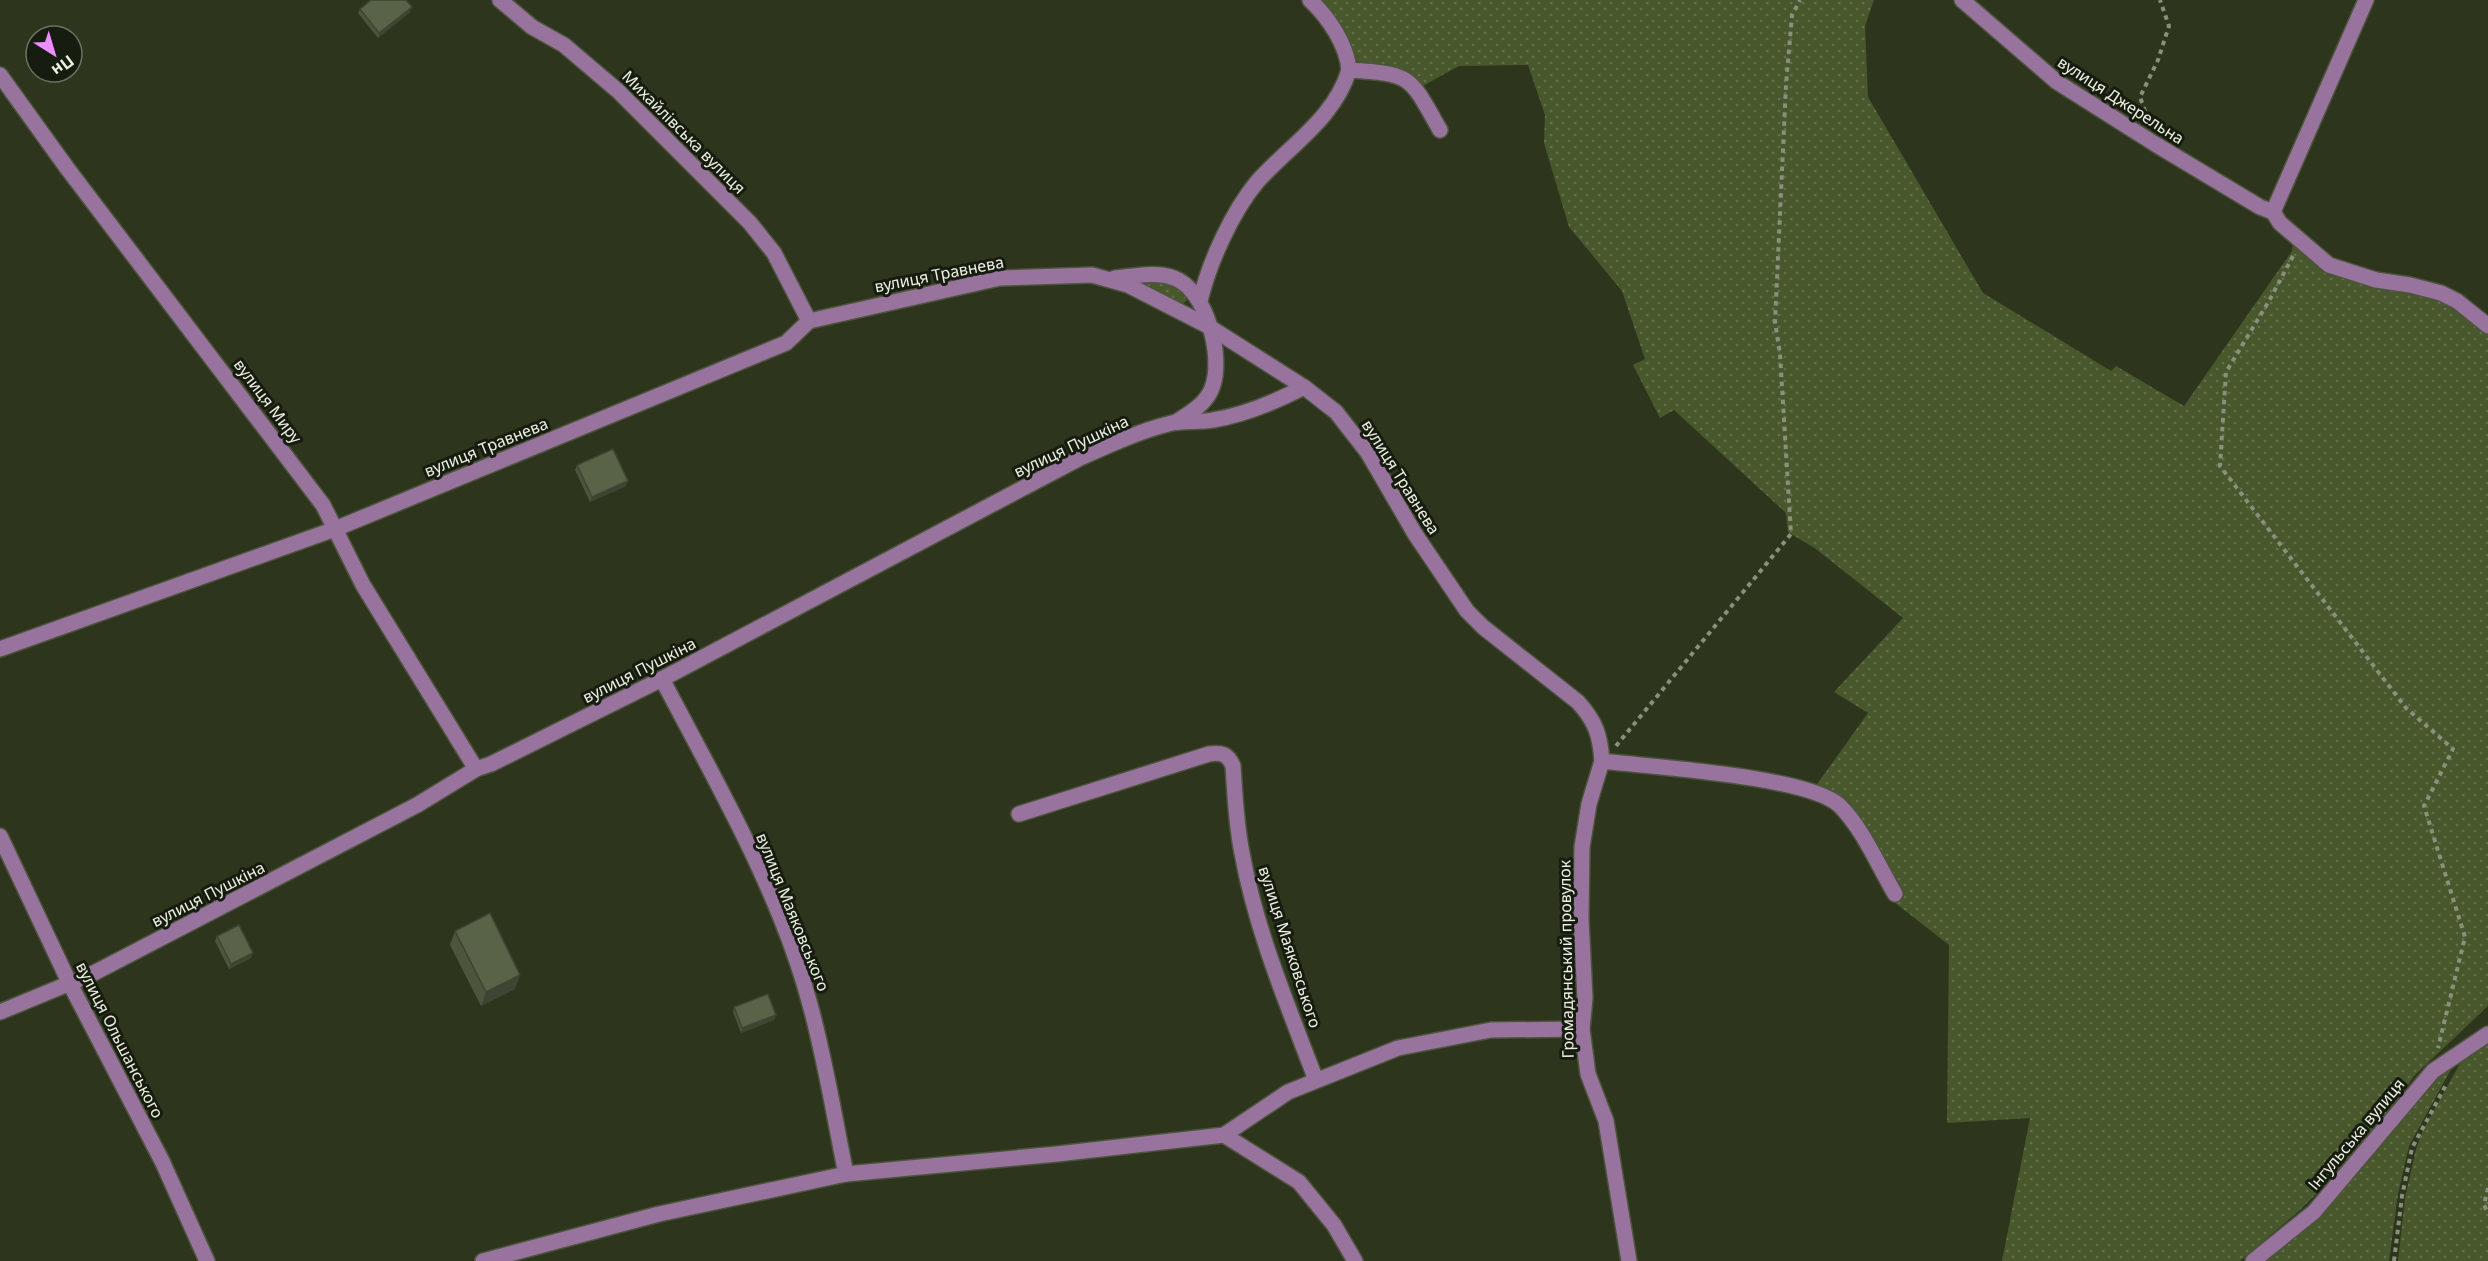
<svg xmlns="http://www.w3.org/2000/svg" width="2488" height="1261" font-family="'Noto Sans',sans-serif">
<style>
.grass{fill:url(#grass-dots)}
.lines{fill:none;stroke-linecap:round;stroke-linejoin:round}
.minor-casing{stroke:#4c543c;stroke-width:18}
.path{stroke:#89917c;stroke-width:4;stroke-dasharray:4.5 4.5;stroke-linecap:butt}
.minor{stroke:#97739d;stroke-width:15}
.wall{fill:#4d553d}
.shaded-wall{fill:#3e4532}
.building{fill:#596347;stroke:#3e4532;stroke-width:1.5}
.labels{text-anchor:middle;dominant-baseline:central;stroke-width:6;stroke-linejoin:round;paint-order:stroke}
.street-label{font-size:16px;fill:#ecf2e2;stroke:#171c10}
</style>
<defs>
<pattern id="grass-dots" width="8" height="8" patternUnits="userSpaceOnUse" patternTransform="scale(1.5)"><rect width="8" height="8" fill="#49572d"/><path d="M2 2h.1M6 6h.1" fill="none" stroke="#63704b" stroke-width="1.8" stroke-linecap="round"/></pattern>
</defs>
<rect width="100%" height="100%" fill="#2d361c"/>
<g class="grass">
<polygon points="1306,0 1874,0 1865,26 1868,97 1983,293 2111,371 2116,366 2184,406 2292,251 2293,241 2331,263 2412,281 2488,321 2488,1006 2415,1075 2376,1128 2341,1169 2300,1210 2240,1261 2002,1261 2030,1118 1947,1123 1949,945 1894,902 1899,891 1867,837 1815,787 1868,713 1834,692 1903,618 1816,549 1788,532 1786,513 1674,410 1660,418 1633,365 1645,359 1622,291 1569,227 1544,143 1545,115 1528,65 1459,66 1419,88 1369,65 1343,57"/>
<polygon points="1134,280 1174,282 1189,298 1183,304 1177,305"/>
<polygon points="2488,1026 2488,1261 2398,1261 2405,1198 2416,1149 2423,1130 2472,1042"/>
<polygon points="2455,1062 2409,1146 2398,1194 2389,1261 2254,1261 2305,1218 2424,1083"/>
</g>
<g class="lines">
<defs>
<g id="minor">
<polyline points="500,0 532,27 564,45 618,91 750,223 774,253 809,321"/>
<path d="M1310,0C1329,18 1347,45 1349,70C1412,74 1409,75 1440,130"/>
<polyline points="1962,0 2057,82 2155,144 2260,207 2273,212 2280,223 2329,265 2376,280 2410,285 2441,293 2457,301 2488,326"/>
<polyline points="0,75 67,168 323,505 363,585 476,769"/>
<polyline points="2273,212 2366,0"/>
<path d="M1115,278C1134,276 1157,271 1174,278C1207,290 1224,358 1212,388C1206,404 1190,413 1176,422"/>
<path d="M1200,301C1209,263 1232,212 1257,182C1289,146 1335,118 1349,70"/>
<path d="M0,649L335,529L786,343L809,321L1000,278L1092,275L1128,285L1208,326L1304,387L1336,412L1368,453L1415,534L1467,611L1483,627L1578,702C1596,722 1600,735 1602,761C1651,767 1806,776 1839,805C1862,827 1879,867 1895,894"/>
<path d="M662,679C715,780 779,890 809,1001C825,1057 834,1116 846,1174"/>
<polyline points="1602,761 1589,804 1582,847 1581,919 1585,998 1582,1029 1588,1074 1606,1121 1629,1261"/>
<path d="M1019,814L1209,754C1222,752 1228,754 1233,766C1235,795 1236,824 1242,853C1256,931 1288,1006 1316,1080"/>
<polyline points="0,836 69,982 162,1161 207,1261"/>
<path d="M0,1012L92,974L417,805L476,769L491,764L662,679L1078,459C1107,446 1137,432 1168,424C1183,420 1198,423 1213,420C1245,415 1275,402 1304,387"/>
<polyline points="1224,1135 1299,1182 1334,1225 1355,1261"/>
<polyline points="483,1261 659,1214 846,1174 1057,1154 1224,1135 1288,1092 1398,1048 1491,1030 1582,1029"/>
<polyline points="2253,1261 2314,1212 2433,1071 2488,1034"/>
</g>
</defs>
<use href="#minor" class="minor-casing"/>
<g class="path">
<polyline points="2148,120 2140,97 2158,60 2169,26 2160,0"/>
<polyline points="2293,256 2269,301 2226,372 2220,466 2406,708 2453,749 2424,806 2465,937 2438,1048"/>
<polyline points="1616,746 1791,534 1780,354 1775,322 1786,85 1792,15 1800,0"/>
<polyline points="2488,1188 2484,1205 2488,1213"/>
<polyline points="2394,1261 2402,1196 2412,1148 2447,1083"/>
</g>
<use href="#minor" class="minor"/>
</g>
<g class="wall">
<polygon points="360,9 410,12 378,38 358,13"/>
<polygon points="577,465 626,486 590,502 575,470"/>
<polygon points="455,931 515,989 481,1006 450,945"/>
<polygon points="217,936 251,958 229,969 215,941"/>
<polygon points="734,1007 776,1015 774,1020 741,1033 733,1012"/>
</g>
<g class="shaded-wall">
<polygon points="412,7 410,12 378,38 379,33"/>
<polygon points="628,481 626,486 590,502 592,497"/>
<polygon points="253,953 251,958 229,969 231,964"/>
<polygon points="520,975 515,989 481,1006 486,992"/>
<polygon points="776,1015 774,1020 741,1033 742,1028"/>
</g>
<g class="building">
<polygon points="371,0 406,0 412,7 379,33 360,9"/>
<polygon points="613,449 628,481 592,497 577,465"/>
<polygon points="490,913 520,975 486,992 455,931"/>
<polygon points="239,925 253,953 231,964 217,936"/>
<polygon points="768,994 776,1015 742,1028 734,1007"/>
</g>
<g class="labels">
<g class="street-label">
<text transform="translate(2121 100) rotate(33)">вулиця Джерельна</text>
<text transform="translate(684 132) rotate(45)">Михайлівська вулиця</text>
<text transform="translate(939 274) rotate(-11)">вулиця Травнева</text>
<text transform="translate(268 401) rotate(53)">вулиця Миру</text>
<text transform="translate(1071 446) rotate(-25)">вулиця Пушкіна</text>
<text transform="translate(486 447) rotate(-22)">вулиця Травнева</text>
<text transform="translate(1401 477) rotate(58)">вулиця Травнева</text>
<text transform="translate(639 670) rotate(-27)">вулиця Пушкіна</text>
<text transform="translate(208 894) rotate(-27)">вулиця Пушкіна</text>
<text transform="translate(793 912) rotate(68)">вулиця Маяковського</text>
<text transform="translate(1290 947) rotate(72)">вулиця Маяковського</text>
<text transform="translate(1566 959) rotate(-91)">Громадянський провулок</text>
<text transform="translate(120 1040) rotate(63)">вулиця Ольшанського</text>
<text transform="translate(2356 1134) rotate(-50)">Інгульська вулиця</text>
</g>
</g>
<g transform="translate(54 54) rotate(143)"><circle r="28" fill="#171c10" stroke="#6c7264" stroke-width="1.5"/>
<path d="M0-4.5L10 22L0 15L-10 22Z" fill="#eb8dfb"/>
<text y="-9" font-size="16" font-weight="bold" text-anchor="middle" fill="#ecf2e2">Пн</text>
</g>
</svg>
